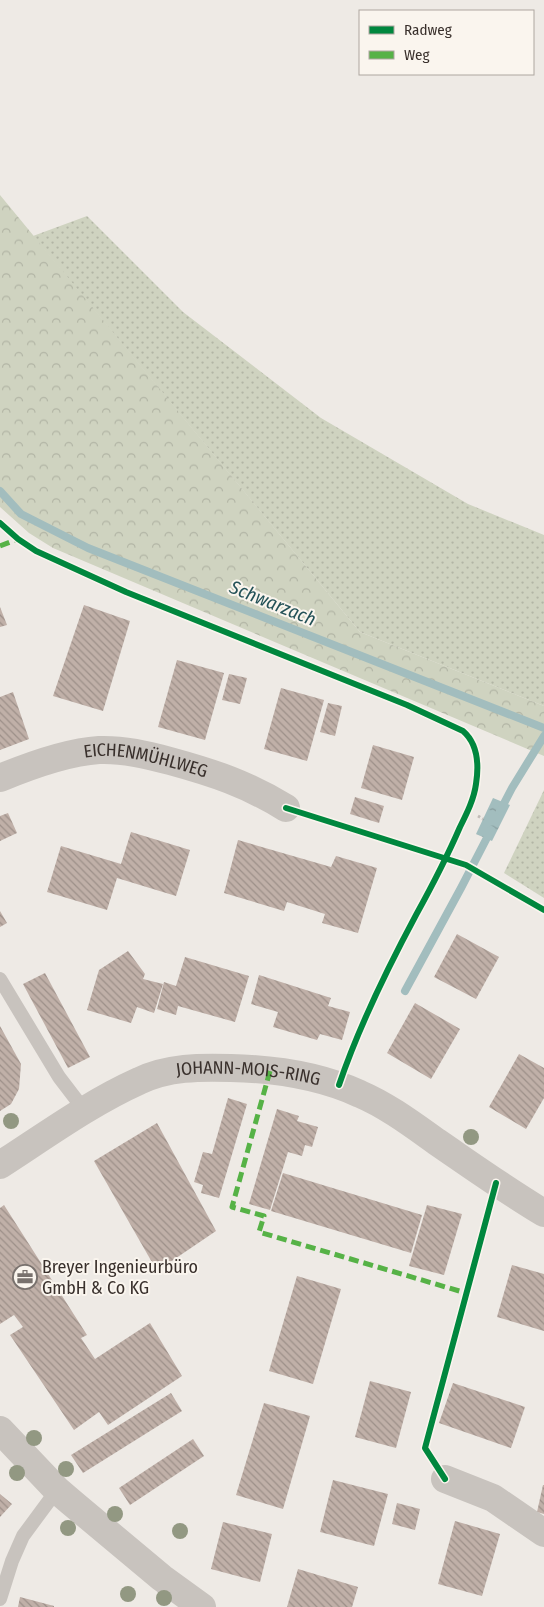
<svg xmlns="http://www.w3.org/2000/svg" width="544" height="1607" font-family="'Fira Sans Condensed',sans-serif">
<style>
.grass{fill:url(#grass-dots)}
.forest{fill:url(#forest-crowns)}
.water{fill:url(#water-ripples)}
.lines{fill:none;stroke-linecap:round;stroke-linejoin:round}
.stream{stroke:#a2bdbe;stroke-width:8}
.building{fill:url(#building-back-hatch)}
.path{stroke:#c1bbb6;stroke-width:3;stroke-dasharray:2.5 2.5;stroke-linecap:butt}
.service{stroke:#c8c3be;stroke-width:14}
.minor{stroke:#c8c3be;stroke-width:28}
.tertiary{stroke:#c8c3be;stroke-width:28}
.quiet{stroke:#56b246;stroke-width:5;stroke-dasharray:10 5;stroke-linecap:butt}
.cycleway-casing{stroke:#faf5ee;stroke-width:9}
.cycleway{stroke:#00873e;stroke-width:6}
.tree{fill:#929882}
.labels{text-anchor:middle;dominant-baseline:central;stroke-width:4;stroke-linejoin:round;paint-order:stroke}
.street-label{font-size:18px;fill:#39302c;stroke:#faf5ee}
.poi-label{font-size:18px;fill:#39302c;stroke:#faf5ee;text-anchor:start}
.water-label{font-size:19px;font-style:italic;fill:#245258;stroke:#faf5ee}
</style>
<defs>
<pattern id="grass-dots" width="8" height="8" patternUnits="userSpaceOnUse" patternTransform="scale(1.25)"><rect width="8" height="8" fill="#cfd3c0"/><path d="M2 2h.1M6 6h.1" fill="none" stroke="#b2b5a5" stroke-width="1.8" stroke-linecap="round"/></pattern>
<pattern id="forest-crowns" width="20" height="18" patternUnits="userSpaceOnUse" patternTransform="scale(1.25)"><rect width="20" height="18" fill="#cfd3c0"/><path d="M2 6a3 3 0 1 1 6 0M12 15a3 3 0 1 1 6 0" fill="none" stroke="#b2b5a5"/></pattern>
<pattern id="water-ripples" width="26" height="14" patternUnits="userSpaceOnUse" patternTransform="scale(1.25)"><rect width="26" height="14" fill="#a2bdbe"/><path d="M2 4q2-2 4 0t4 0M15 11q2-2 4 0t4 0" fill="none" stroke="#859a9b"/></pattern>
<pattern id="building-back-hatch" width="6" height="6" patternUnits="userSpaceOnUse" patternTransform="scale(1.25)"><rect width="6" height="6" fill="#c0b0a8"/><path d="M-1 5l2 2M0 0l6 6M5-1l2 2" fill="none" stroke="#9d9089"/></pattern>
</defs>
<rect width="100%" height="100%" fill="#eeeae5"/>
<g class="grass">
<polygon points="87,216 183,312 321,418 468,504 544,535 544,706 360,632 33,236"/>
<polygon points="544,790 544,898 504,873"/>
</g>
<polygon class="forest" points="0,195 360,632 544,706 544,756 53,548 29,533 0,507"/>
<polygon class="water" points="493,798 510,805 492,841 476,834"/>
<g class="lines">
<g class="stream">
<polyline points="0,491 21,514 88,548 544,728"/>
<polyline points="500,811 512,788 544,736"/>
<polyline points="405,991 461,888 491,830"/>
</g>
</g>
<g class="building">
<polygon points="84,605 130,621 103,711 53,696"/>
<polygon points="0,607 7,625 0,627"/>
<polygon points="177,660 224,673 205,740 158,727"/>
<polygon points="229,674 247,678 240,704 222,700"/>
<polygon points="281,688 324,700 307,761 264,749"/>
<polygon points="13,692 29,739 0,750 0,697"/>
<polygon points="328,703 342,706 335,736 320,732"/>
<polygon points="373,745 414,757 402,800 361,788"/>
<polygon points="355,797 384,806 379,823 350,814"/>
<polygon points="8,813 17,833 0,841 0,816"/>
<polygon points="131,832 190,850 176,896 117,878 107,910 47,892 61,846 121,864"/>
<polygon points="238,840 331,867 336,856 377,868 358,933 322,923 325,914 287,902 284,911 224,893"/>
<polygon points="0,911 7,923 0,927"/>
<polygon points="457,934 499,957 476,999 434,977"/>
<polygon points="128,951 145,974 143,979 163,984 154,1013 137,1007 131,1023 87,1010 99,970"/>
<polygon points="185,957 249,976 235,1022 178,1006 176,1015 157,1009 164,982 176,986"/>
<polygon points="45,973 90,1057 68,1068 23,984"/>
<polygon points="259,975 331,998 328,1006 350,1012 342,1040 320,1034 317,1040 273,1027 278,1012 251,1004"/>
<polygon points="415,1003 460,1029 431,1079 387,1053"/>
<polygon points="0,1026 21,1064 19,1089 11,1104 0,1111"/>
<polygon points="519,1054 544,1068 544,1098 526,1129 489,1107"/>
<polygon points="228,1098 247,1104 219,1198 201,1193 203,1185 194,1182 203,1152 212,1154"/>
<polygon points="277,1109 299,1116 297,1121 318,1127 312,1147 305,1145 302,1156 288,1152 270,1210 249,1204"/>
<polygon points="157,1123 216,1231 157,1271 94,1161"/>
<polygon points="283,1173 422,1215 411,1253 271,1211"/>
<polygon points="4,1205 87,1335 81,1338 95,1359 150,1323 182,1376 108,1425 99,1412 74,1430 10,1335 23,1327 14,1315 0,1324 0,1208"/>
<polygon points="427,1205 462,1214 444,1275 409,1266"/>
<polygon points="512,1265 544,1274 544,1331 497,1317"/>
<polygon points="297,1276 341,1289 313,1384 269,1371"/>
<polygon points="370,1381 411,1392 396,1448 355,1437"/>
<polygon points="453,1383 525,1407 511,1448 439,1423"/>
<polygon points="171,1393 182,1411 83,1473 71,1455"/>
<polygon points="264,1403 310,1416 283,1509 236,1495"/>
<polygon points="193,1439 204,1456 130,1505 119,1488"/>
<polygon points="333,1480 388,1494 374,1546 320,1532"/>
<polygon points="543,1485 544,1485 544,1514 537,1512"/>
<polygon points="0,1494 12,1504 0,1517"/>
<polygon points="397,1503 420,1509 415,1530 392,1524"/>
<polygon points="455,1521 500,1534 482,1596 438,1584"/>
<polygon points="223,1522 272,1534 260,1582 211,1569"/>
<polygon points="298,1569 358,1587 352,1607 287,1607"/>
<polygon points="20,1597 54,1606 54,1607 18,1607"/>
</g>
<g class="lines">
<polyline class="path" points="478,816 483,819"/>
<g class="service">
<polyline points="0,979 59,1077 85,1111"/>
<polyline points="0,1599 12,1561 23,1536 57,1490"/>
</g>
<g class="minor">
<path id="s1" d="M0,778C29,766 67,752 99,750C123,749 147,755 170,761C214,773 247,784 286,808"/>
<path id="s2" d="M0,1165C45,1136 90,1103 139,1081C168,1067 200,1067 231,1068C275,1069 321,1076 360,1094C388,1106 413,1125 437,1142C472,1166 507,1191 544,1213"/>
<polyline points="445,1479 493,1498 544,1533"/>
</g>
<polyline class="tertiary" points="0,1430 57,1490 71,1502 162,1578 202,1607"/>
<g class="quiet">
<polyline points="0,546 18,539"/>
<polyline points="270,1071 232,1207 264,1216 259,1232 466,1293"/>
</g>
<defs>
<g id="cycleway">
<path d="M0,523L18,539L36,551L126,592L407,705L463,731C478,744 479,765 476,784C474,799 467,813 460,827C447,857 432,886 416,915C386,971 359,1026 339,1085"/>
<polyline points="286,808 466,865 544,910"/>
<polyline points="445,1479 425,1448 496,1183"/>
</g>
</defs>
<use href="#cycleway" class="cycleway-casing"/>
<use href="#cycleway" class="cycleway"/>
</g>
<g class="tree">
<circle cx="11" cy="1121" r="8"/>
<circle cx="471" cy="1137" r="8"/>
<circle cx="34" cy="1438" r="8"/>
<circle cx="66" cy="1469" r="8"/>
<circle cx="17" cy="1473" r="8"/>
<circle cx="115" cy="1514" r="8"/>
<circle cx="68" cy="1528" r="8"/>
<circle cx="180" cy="1531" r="8"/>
<circle cx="128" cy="1594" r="8"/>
<circle cx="164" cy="1598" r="8"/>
</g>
<defs>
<symbol id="office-ring" viewBox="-11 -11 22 22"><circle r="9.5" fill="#faf5ee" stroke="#78716d" stroke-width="1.5"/><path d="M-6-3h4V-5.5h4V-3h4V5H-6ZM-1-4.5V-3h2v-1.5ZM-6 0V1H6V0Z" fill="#78716d"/></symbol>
</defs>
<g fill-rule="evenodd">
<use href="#office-ring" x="11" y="1263" width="28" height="28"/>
</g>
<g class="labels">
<g class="street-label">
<text stroke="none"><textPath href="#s1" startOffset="151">EICHENMÜHLWEG</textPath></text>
<text stroke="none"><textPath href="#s2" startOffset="274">JOHANN-MOIS-RING</textPath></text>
</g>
<g class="poi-label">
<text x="42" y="1267">Breyer Ingenieurbüro<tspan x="42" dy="21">GmbH &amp; Co KG</tspan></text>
</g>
<g class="water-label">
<text transform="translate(273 603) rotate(22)">Schwarzach</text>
</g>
</g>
<rect x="359" y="10" width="175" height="65" fill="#faf5ee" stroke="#ada6a0"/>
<rect x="369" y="26" width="25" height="8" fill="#00873e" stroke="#ada6a0"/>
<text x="404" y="35" font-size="15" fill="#39302c">Radweg</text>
<rect x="369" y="51" width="25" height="8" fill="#56b246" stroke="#ada6a0"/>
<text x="404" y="60" font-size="15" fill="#39302c">Weg</text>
</svg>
